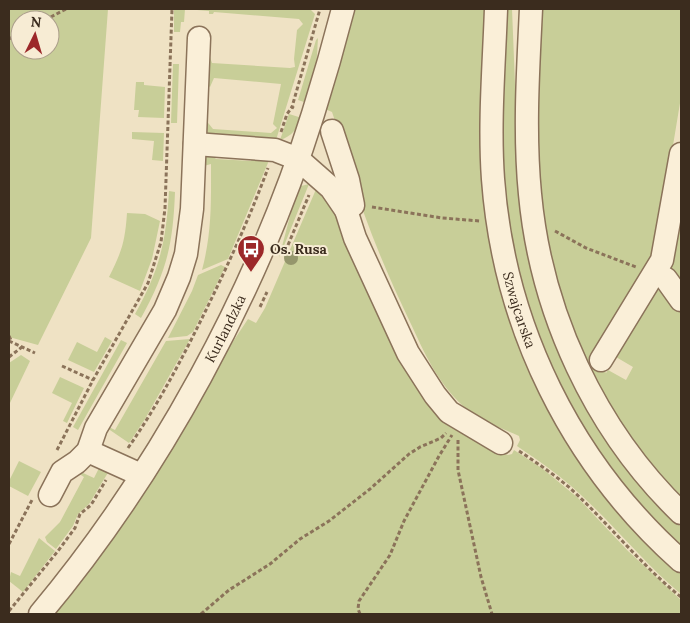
<svg xmlns="http://www.w3.org/2000/svg" width="690" height="623" font-family="Lora,serif">
<style>
.green{fill:#c8ce98;fill-rule:evenodd}
.lines{fill:none;stroke-linecap:round;stroke-linejoin:round}
.minor-casing{stroke:#8b735a;stroke-width:25}
.path{stroke:#8b735a;stroke-width:3;stroke-dasharray:4 2.5;stroke-linecap:butt}
.minor{stroke:#faefd8;stroke-width:22}
.tree{fill:#95966c}
.labels{text-anchor:middle;dominant-baseline:central;stroke-width:4;stroke-linejoin:round;paint-order:stroke}
.poi-label{font-size:14px;font-weight:bold;fill:#3b2c1e;stroke:#f7ecd4;text-anchor:start}
.street-label{font-size:14px;fill:#3b2c1e;stroke:#f7ecd4}
</style>
<rect width="100%" height="100%" fill="#efe2c4"/>
<g class="green">
<path d="M9,9H108L91,238L38,345L9,337ZM20,20H50V50H20Z"/>
<polygon points="174,9 310,9 315,14 276,140 205,134 205,119 213,129 271,133 277,128 273,124 281,84 214,78 210,87 207,84 209,54 212,63 290,68 295,67 294,59 297,30 303,24 299,19 214,12 213,14 209,14 209,11 185,9 184,22 181,22 180,32 174,32"/>
<path d="M353,9H486L482,102L535,381L550,412L569,444L660,554L681,574V594C645,564 616,527 581,495C561,476 539,461 517,446L520,440L519,436C499,427 478,420 462,405C437,382 424,352 410,322C387,274 365,222 350,171C344,151 339,132 332,112L325,109Z"/>
<polygon points="506,9 512,9 519,184 531,263 658,503 681,527 681,548 648,515 623,486 577,420 540,344 516,266 504,185 502,144"/>
<polygon points="541,9 681,9 681,97 660,224 648,268 594,353 606,373 608,370 626,380 633,367 616,357 660,284 681,306 681,499 624,430 589,369 560,297 544,227 536,144"/>
<polygon points="318,38 316,72 307,103 298,100 316,40"/>
<polygon points="173,64 179,64 177,123 171,123"/>
<polygon points="136,82 144,82 144,85 165,87 164,118 138,117 139,110 134,110"/>
<path d="M289,114L302,118C296,130 292,136 280,140Z"/>
<polygon points="132,132 164,133 163,161 152,160 154,141 132,139"/>
<path d="M209,152L216,159L251,161L255,155L270,158L228,259L202,270C212,232 211,203 211,164L200,167Z"/>
<polygon points="309,184 279,258 296,193 301,186"/>
<polygon points="317,187 334,206 380,316 410,378 434,410 449,426 489,449 508,455 512,454 514,450 543,469 578,498 628,551 681,600 681,614 52,614 248,319 256,323 265,308"/>
<path d="M169,191L175,192C173,244 167,271 141,318L135,314C160,269 166,242 169,191Z"/>
<polygon points="681,211 681,290 671,271"/>
<path d="M127,213L145,214L160,221L152,259L140,291L109,277C122,251 125,242 127,213Z"/>
<polygon points="221,265 225,267 193,332 187,336 168,338 192,291 198,275"/>
<polygon points="105,337 112,341 94,372 68,360 77,342 97,352"/>
<polygon points="190,339 145,419 129,443 104,426 105,425 115,430 166,341"/>
<polygon points="121,340 127,343 78,430 73,427"/>
<polygon points="21,355 30,361 9,405 9,363"/>
<polygon points="60,377 84,388 67,423 63,421 72,403 52,393"/>
<polygon points="19,461 41,472 28,496 9,486 9,481"/>
<polygon points="88,461 83,473 94,478 100,466 109,471 89,504 78,514 73,526 56,549 47,542 45,537 60,522 84,477 75,471"/>
<polygon points="39,538 55,551 23,592 9,581 11,572 20,576"/>
</g>
<g class="lines">
<defs>
<g id="minor">
<path id="s1" d="M496,9C494,65 489,123 493,179C504,327 571,463 681,561"/>
<path d="M531,9C528,70 524,133 530,194C541,313 595,430 681,513"/>
<polyline points="332,131 348,180 353,205 346,210"/>
<polyline points="195,144 275,150 298,159 331,188 346,210 355,238 408,353 435,395 449,412 501,443"/>
<polyline points="656,273 666,279 681,300"/>
<polyline points="601,360 662,260 681,154"/>
<polyline points="88,451 141,475"/>
<polyline points="50,495 62,472 77,462 88,451 96,428 165,310 179,277 186,254 192,209 199,38"/>
<path id="s2" d="M40,614C159,472 258,290 313,114C324,79 334,44 343,9"/>
</g>
</defs>
<use href="#minor" class="minor-casing"/>
<g class="path">
<polyline points="45,20 66,9"/>
<polyline points="9,39 20,33"/>
<polyline points="294,108 292,107 320,9"/>
<polyline points="281,132 287,114 292,107"/>
<polyline points="372,207 442,218 480,221"/>
<polyline points="555,231 586,248 636,267"/>
<polyline points="288,245 309,195"/>
<polyline points="260,307 267,292"/>
<polyline points="9,336 12,342"/>
<polyline points="9,341 35,353"/>
<polyline points="9,357 22,347"/>
<polyline points="62,366 93,380"/>
<polyline points="458,440 458,470 481,577 492,614"/>
<path d="M128,448C158,405 182,359 205,312C228,265 250,217 268,168"/>
<polyline points="57,450 93,380 148,283 161,242 165,208 172,9"/>
<path d="M519,451C537,463 555,475 571,489C609,524 641,565 681,597"/>
<polyline points="9,544 32,500"/>
<polyline points="9,611 58,551 75,528 80,514 91,505 106,480"/>
<polyline points="201,614 229,590 270,564 300,539 329,521 370,489 409,454 420,447 441,438 446,433"/>
<polyline points="360,614 358,609 359,601 390,555 404,521 439,456 452,435"/>
</g>
<use href="#minor" class="minor"/>
</g>
<circle class="tree" cx="291" cy="258" r="7"/>
<defs>
<symbol id="bus-pin" viewBox="-11 -11 22 30"><path d="M0 17L-7.5 6A9.5 9.5 0 1 1 7.5 6Z" fill="#9c282a" stroke="#f7ecd4"/><path d="M-5-6H5V4H4V6H2V4H-2V6H-4V4H-5ZM-3.5-4V0h7V-4ZM-3.5 1.2v1.5H-2V1.2ZM2 1.2v1.5H3.5V1.2Z" fill="#fff"/></symbol>
</defs>
<g fill-rule="evenodd">
<use href="#bus-pin" x="235" y="233" width="32" height="43"/>
</g>
<g class="labels">
<g class="poi-label">
<text x="270" y="249">Os. Rusa</text>
</g>
<g class="street-label">
<text stroke="none"><textPath href="#s1" startOffset="304">Szwajcarska</textPath></text>
<text stroke="none"><textPath href="#s2" startOffset="341">Kurlandzka</textPath></text>
</g>
</g>
<rect width="690" height="623" fill="none" stroke="#3b2c1e" stroke-width="20"/>
<g transform="translate(35 35) rotate(5)"><circle r="24" fill="#f7ecd4" stroke="#ac9f8b"/>
<path d="M0-4L9 19L0 12L-9 19Z" fill="#9c282a"/>
<text y="-8" font-size="14" font-weight="bold" text-anchor="middle" fill="#3b2c1e">N</text>
</g>
</svg>
